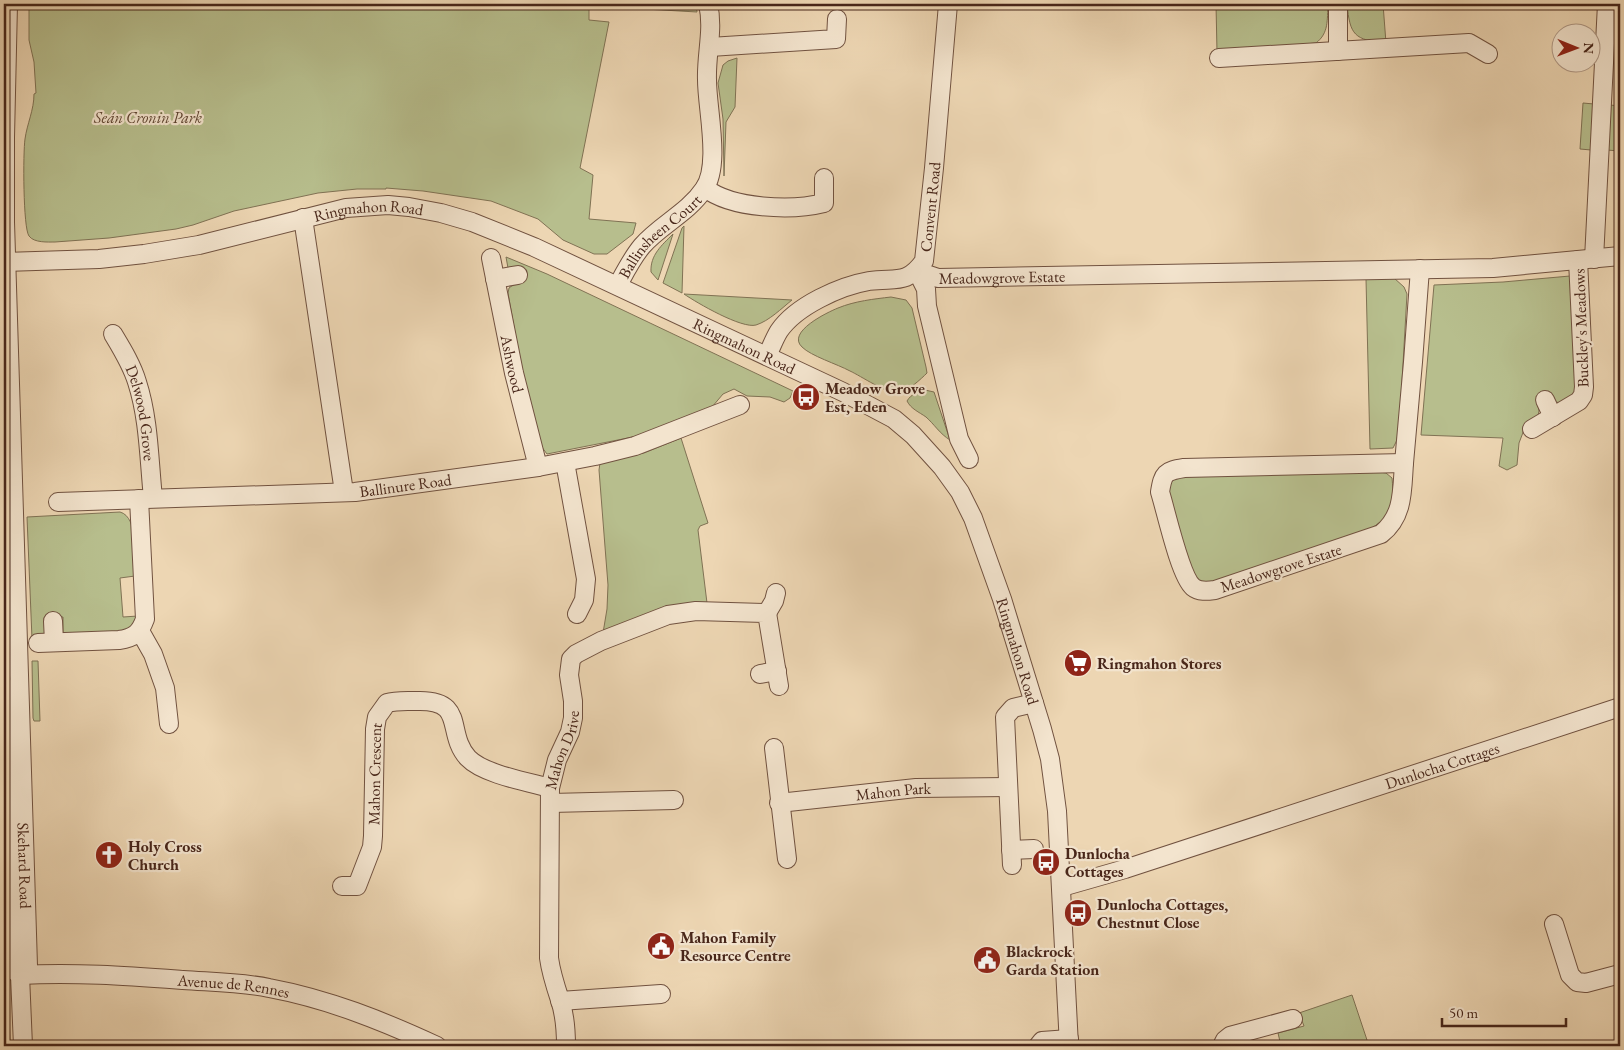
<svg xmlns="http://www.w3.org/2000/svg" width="1624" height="1050" font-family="'EB Garamond',serif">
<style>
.green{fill:#b7be8d;stroke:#807254}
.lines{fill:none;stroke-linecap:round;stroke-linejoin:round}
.minor-casing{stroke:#715240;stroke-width:20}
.minor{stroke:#f3e4ce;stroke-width:18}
.labels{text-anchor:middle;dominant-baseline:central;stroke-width:4.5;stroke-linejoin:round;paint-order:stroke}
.park-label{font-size:16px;font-style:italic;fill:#5e4431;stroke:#f3e4ce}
.street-label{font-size:16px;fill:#48261a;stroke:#f3e4ce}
.poi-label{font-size:16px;font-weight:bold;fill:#48261a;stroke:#f3e4ce;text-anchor:start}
</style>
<rect width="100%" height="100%" fill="#edd6b3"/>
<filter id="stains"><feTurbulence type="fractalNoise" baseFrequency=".004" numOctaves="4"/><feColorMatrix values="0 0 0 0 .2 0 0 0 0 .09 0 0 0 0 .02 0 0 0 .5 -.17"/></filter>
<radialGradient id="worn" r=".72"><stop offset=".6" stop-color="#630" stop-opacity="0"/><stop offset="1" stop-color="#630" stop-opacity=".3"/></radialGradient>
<g class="green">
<path d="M29,4H589V20L609,22L580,168L593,175L589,219L636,223L633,234L607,254H594L563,240L538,219L491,201L423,191L386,188V189H357L318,193L234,211L193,225L176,229L109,238L55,242C48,242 34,243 29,236C23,228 23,152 25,139C27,124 34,110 34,94L36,93L34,62L29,40Z"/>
<polygon points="645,4 696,4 697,12 645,9"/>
<path d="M1216,4H1328C1327,20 1329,33 1316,43L1217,52Z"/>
<path d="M1347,4H1383L1386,43C1354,40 1350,35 1347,4Z"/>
<polygon points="737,58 735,107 726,122 724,176 723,119 718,83 723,65 728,61"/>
<polygon points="1583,103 1594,104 1591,150 1580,149"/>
<polygon points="1610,105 1620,106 1619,151 1607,150"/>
<polygon points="684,226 682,293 663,283 682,228"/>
<path d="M673,234L658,280L651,272C650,255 662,245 673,234Z"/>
<polygon points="506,257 547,274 793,391 790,398 784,402 770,397 747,396 734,389 723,394 712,407 638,436 547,454 541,446 523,378 508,293 509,288 513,285 525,281 522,268 508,268"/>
<polygon points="1570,276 1577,377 1575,394 1563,403 1537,400 1539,411 1538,416 1527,422 1519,443 1517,465 1507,470 1499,466 1503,438 1421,435 1434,285 1503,282"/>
<polygon points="1394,278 1404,287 1407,294 1400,417 1397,440 1393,448 1370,449 1366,279"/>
<path d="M684,294L792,300C782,308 769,321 756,325C742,329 697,303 684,294Z"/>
<path d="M891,297L906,300L912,308L926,367L927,373C921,379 908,391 899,393C887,394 861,376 850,371C837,364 811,356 802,347C786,332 828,312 838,308C855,301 874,299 891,297Z"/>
<path d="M925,390L934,392L950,440C940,434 934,424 926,417C919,412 911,409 907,401C911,394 918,392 925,390Z"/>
<polygon points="681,438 708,523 700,526 698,530 707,603 603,633 607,609 608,585 599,470 600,463 644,453"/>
<path d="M1373,471L1386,473L1392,478C1395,507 1390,519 1363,533L1209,583L1198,581C1188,564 1165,504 1170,485C1172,479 1176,478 1182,476Z"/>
<path d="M120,512C139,517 135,560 135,576L120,578L123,617L138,616L132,631L65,635L63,633V617L47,618L45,634L32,639L27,517Z"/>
<polygon points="32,661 38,661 40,721 34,721 33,718"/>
<polygon points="8,973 10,1046 4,1046 4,974"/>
<polygon points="1352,995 1369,1046 1281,1046 1278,1033 1304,1026 1299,1013"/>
</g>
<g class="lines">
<defs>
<g id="minor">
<path id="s1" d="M8,4L5,137V222L28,966L20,975L23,1046"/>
<polyline points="710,47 836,39 837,19"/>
<polyline points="1338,51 1338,4"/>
<polyline points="1219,58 1469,43 1488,54"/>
<path d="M705,188C732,209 792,211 824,203V178"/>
<polyline points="303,218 344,492"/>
<path id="s2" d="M491,258L514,373L538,467"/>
<polyline points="1594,259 1607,4"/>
<path id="s3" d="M4,262L99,259L144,254L199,245L346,208L388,205L409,207L441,213L472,222L534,247L843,392L894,419L913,435L942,467L960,492L973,518L1002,599L1042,729L1050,759L1057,811L1069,1046"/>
<path id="s4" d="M917,271L938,278L1493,268L1620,256"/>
<polyline points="917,271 926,289 927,306 959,439 969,459"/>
<polyline points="495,279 518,275"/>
<path id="s5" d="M618,285C625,272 632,258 642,246C660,225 688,213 704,189C721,165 707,109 707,80C706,54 714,29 708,4"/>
<path id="s6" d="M113,334C122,349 132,365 137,382C149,419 149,460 153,498"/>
<path id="s7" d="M767,356C771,348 774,339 779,331C796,306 840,286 869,281C895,277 906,286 924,261L934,168L948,4"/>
<polyline points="1545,400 1553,417"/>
<polyline points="1532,429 1579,401 1583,395 1584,387 1578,260"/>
<polyline points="565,462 586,579 584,600 577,614"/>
<path d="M1404,463C1402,490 1404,516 1381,534L1215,590C1207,591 1199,592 1193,587C1180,576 1166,511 1160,492C1163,473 1165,471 1184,468Z"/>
<polyline points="1404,463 1413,362 1420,269"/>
<path id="s8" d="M58,502L355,492L538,467L595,456L635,446L740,405"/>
<polyline points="767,613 774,601 776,593"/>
<polyline points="53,621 54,642"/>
<polyline points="140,631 153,654 165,688 169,724"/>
<path d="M38,643L119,640C134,638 140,633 145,619L139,499"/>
<polyline points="760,674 777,671"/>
<polyline points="4,686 12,969 20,975"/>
<polyline points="774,748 787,859"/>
<polyline points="551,803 674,800"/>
<path id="s9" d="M779,803L916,788L1008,787"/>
<polyline points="1011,850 1034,849"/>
<polyline points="1012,865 1005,717 1013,708 1034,703"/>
<path id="s10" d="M342,886H357L372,847L373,836L375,729L377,717L387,703C396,700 408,701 418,701C467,700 445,733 468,758C483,774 528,782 550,788"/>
<path id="s11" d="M1062,887L1125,869L1620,707"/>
<polyline points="1554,924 1570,975 1577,982 1586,983 1620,974"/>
<path id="s12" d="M20,975C75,972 128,976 183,980C211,982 241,982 269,988C328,999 383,1021 437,1046"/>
<polyline points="560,1001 661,994"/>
<path id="s13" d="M566,1046C566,1030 565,1015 560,1000C555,985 551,973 549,958L550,788L557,760L570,732L573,718V701L569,675L571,659L576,654L601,641L668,615L696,611L767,613L779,686"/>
<polyline points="1038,1046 1042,1041 1069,1039"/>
<polyline points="1222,1046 1225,1040 1230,1036 1293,1019"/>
</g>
</defs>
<use href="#minor" class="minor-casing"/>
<use href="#minor" class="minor"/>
</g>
<defs>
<symbol id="bus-disc" viewBox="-11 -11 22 22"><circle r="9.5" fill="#8f2418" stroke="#f3e4ce"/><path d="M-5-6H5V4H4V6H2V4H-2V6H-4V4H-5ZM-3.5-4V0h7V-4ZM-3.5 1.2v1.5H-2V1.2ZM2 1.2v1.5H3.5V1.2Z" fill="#fff"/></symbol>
<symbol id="supermarket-disc" viewBox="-11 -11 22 22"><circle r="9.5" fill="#8f2418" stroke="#f3e4ce"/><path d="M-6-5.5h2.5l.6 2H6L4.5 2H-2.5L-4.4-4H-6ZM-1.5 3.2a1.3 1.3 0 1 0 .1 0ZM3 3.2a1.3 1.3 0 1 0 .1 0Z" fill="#fff"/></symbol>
<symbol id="church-disc" viewBox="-11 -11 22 22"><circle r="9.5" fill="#8f2418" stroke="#f3e4ce"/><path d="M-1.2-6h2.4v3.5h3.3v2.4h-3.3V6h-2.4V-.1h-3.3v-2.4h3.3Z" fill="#fff"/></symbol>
<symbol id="civic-disc" viewBox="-11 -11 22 22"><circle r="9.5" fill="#8f2418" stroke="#f3e4ce"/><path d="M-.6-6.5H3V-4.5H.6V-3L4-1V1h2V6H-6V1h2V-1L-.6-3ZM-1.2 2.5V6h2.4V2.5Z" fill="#fff"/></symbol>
</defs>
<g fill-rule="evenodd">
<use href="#bus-disc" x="790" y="381" width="32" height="32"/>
<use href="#supermarket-disc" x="1062" y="647" width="32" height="32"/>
<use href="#church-disc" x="93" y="839" width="32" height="32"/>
<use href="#bus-disc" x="1030" y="846" width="32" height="32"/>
<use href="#bus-disc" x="1062" y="897" width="32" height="32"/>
<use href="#civic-disc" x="645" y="930" width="32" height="32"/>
<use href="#civic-disc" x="971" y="944" width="32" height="32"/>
</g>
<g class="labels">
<g class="park-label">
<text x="148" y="117">Seán Cronin Park</text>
</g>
<g class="street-label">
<text stroke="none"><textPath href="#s7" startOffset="249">Convent Road</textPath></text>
<text stroke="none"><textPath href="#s3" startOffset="370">Ringmahon Road</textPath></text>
<text stroke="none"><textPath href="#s5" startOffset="65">Ballinsheen Court</textPath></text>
<text stroke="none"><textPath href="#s4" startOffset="86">Meadowgrove Estate</textPath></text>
<text transform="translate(1581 328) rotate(-92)">Buckley's Meadows</text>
<text stroke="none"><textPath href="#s3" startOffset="775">Ringmahon Road</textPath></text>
<text stroke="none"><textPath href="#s2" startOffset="108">Ashwood</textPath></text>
<text stroke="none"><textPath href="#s6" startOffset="85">Delwood Grove</textPath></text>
<text stroke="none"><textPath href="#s8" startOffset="348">Ballinure Road</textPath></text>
<text transform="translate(1281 568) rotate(-18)">Meadowgrove Estate</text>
<text stroke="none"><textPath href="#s3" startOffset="1210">Ringmahon Road</textPath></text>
<text stroke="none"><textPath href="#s13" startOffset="300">Mahon Drive</textPath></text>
<text stroke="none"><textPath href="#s11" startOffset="399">Dunlocha Cottages</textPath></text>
<text stroke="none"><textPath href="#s10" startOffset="130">Mahon Crescent</textPath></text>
<text stroke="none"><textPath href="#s9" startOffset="115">Mahon Park</textPath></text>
<text stroke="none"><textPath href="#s1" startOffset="862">Skehard Road</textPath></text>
<text stroke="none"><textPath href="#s12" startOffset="214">Avenue de Rennes</textPath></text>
</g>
<g class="poi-label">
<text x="825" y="388">Meadow Grove<tspan x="825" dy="18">Est, Eden</tspan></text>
<text x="1097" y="663">Ringmahon Stores</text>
<text x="128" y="846">Holy Cross<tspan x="128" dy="18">Church</tspan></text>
<text x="1065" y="853">Dunlocha<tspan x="1065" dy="18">Cottages</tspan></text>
<text x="1097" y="904">Dunlocha Cottages,<tspan x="1097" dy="18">Chestnut Close</tspan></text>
<text x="680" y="937">Mahon Family<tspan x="680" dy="18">Resource Centre</tspan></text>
<text x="1006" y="951">Blackrock<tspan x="1006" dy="18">Garda Station</tspan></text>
</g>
</g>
<rect width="1624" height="1050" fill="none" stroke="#edd6b3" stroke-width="20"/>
<rect x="5" y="5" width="1614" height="1040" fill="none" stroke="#48261a" stroke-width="2.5"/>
<rect x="10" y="10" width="1604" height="1030" fill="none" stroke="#48261a"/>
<g transform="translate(1576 48) rotate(91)"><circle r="24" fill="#f3e4ce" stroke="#af9886"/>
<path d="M0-4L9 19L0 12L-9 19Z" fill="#8f2418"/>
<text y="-8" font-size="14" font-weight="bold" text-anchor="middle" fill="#48261a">N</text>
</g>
<path d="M1442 1018v8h124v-8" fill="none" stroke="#48261a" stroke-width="2.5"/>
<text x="1449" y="1018" font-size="15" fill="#48261a" stroke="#f3e4ce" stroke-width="4" paint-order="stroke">50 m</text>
<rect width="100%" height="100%" filter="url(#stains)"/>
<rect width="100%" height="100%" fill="url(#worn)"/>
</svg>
